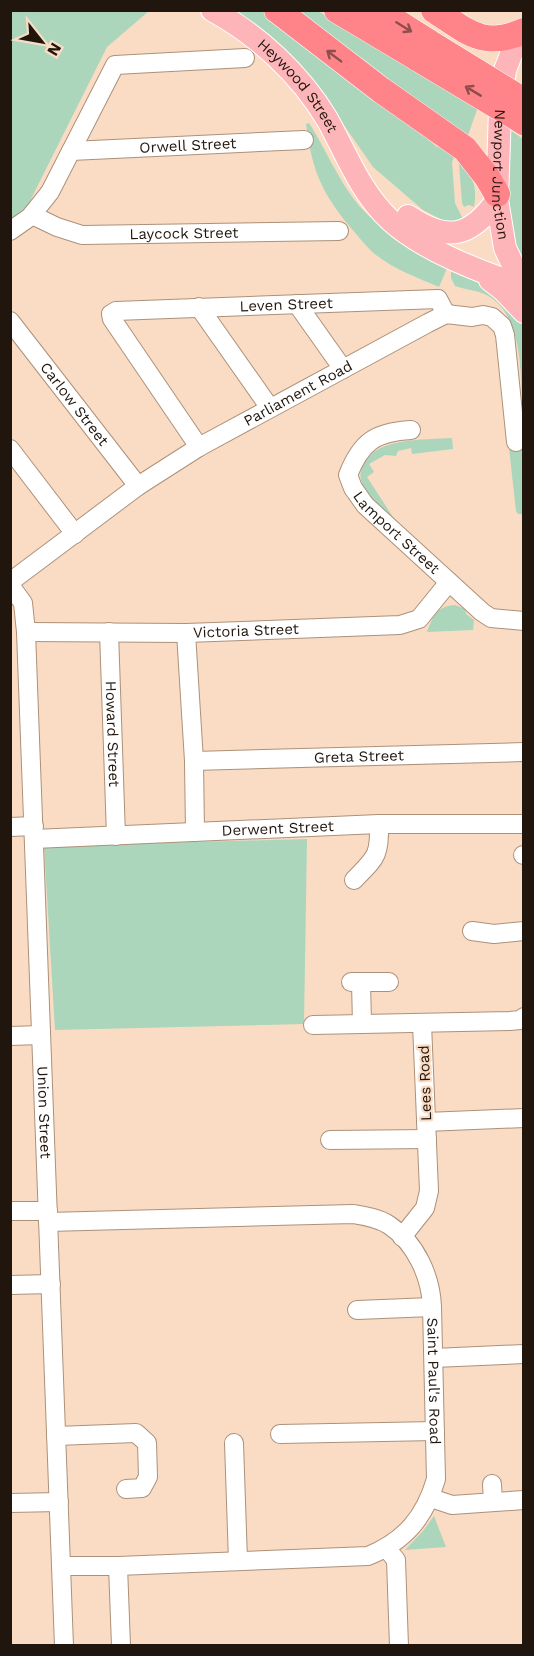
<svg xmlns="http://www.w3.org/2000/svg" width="534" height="1656" font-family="'Work Sans',sans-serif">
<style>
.green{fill:#abd6bb}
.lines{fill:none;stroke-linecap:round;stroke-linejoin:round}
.minor-casing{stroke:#ac917a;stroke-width:20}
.major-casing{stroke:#fff;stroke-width:24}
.highway-casing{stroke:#fff;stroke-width:27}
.minor{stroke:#fff;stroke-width:18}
.major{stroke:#feb5b9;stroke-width:22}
.highway{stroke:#fe848a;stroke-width:26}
.highway-bridge-casing{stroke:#fff;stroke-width:27;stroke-linecap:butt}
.highway-bridge{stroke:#fe848a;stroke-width:26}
.oneway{stroke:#8f4d4c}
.labels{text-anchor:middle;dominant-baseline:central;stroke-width:4.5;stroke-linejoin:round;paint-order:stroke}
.street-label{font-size:15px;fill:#20160d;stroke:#fadcc4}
</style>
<rect width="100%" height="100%" fill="#fadcc4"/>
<g class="green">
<polygon points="10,11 149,11 107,47 28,205 11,220"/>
<polygon points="237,11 270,11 429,133 429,140 437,147 445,146 455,155 452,162 455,203 464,221 444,221 423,210 373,167 314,82 298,63 275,40"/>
<polygon points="288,11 318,11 478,107 467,138"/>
<path d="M309,123C327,151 340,185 363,210C386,234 420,249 448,266L439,287C418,278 394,269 376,255C367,248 359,237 351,228C321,192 312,170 306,124Z"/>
<path d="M510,130L523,139V260C501,228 508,168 510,130Z"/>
<path d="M461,161C472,176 478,187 474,207L469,205L464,207L462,203L459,164Z"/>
<path d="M455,268L485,286L523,323V414C520,377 524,319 490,297C480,290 466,290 455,286L451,278V272Z"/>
<path d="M452,438L453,449L412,454L411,448L398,451L396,456L385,455L369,464L374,472L367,477L393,517C384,509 372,501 366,491C361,483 358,474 363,465C375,437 425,440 452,438Z"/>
<polygon points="523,446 523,514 518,514 516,511 509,448"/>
<path d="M455,605L465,609L466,614L474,620L473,630L427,632C433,616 437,606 455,605Z"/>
<polygon points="307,839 304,1024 55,1030 44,846"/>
<polygon points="434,1516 446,1547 405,1550 423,1531"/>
</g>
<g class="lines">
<defs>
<g id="minor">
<path id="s1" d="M71,151L304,140"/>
<path id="s2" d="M32,215L57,227L82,235L339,231"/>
<polyline points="10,231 30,217 50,192 115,65 245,58"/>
<polyline points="297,304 343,369"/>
<polyline points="199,307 270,408"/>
<path id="s3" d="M10,321L138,486"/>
<path id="s4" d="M411,430C375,432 361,442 348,475L353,488L365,505L482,612L491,618L524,621"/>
<path id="s5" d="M199,447L112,319L111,314L116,311L438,299L446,314"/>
<polyline points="10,449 75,534"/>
<path id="s6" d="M10,582L138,486L199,447L428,323L446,314L472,317L483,315L492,317L502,326L505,335L516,442"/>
<path id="s7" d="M10,585L23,603L26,632L64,1646"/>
<path id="s8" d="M26,632L186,633L400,625L419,619L449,582"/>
<path id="s9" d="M109,632L116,836"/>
<polyline points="186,633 194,761 195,832"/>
<path id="s10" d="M194,761L524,752"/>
<polyline points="10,827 34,826"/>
<path id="s11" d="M34,839L379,824H524"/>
<polyline points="523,855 524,855"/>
<path d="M354,880C375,858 380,857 379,824"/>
<polyline points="472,931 494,934 524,931"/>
<polyline points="351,982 389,982"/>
<polyline points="361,982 362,1024"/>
<polyline points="313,1025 510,1021 520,1020 524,1017"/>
<polyline points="10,1036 41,1035"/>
<polyline points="426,1122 524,1118"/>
<polyline points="330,1140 427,1139"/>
<polyline points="10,1211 48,1211"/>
<path id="s12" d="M48,1222L353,1214C365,1216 378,1218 389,1225C416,1243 431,1277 432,1307L436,1479C425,1517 405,1541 368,1556L118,1566H61"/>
<polyline points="402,1237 425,1208 429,1191 422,1024"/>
<polyline points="10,1285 51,1284"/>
<polyline points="357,1310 432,1307"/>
<polyline points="434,1358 524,1354"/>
<polyline points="280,1434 435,1431"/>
<polyline points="56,1436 136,1433 147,1443 148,1477 142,1488 126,1489"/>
<polyline points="234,1443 238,1561"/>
<polyline points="492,1484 493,1502"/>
<polyline points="431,1498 452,1505 524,1500"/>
<polyline points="10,1503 59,1502"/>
<polyline points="387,1549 396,1560 399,1646"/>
<polyline points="118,1566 121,1646"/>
</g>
<g id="major">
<path id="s13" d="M212,10C258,35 300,74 327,119C346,153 360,192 390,220C422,250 481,272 524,287"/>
<path id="s14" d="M524,33L514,47L505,70L500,110L497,200L505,248L513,265L524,279"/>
<path d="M408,216C447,242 470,238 497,200"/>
<polyline points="490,280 503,290 524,312"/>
</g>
<g id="highway">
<polyline points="277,10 381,90 465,149 487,177 497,194"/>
<polyline points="337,10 419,59"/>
<polyline points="378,10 430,43"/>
<path d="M434,10C468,32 483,49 524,31"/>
</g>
</defs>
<use href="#minor" class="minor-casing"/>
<use href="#major" class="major-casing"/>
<use href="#highway" class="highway-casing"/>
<use href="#minor" class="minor"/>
<use href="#major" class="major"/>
<use href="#highway" class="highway"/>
<defs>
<g id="highway-bridge">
<polyline points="430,43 524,101"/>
<polyline points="419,59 524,122"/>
</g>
</defs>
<use href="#highway-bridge" class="highway-bridge-casing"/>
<use href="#highway-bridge" class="highway-bridge"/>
</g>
<defs><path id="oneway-shaft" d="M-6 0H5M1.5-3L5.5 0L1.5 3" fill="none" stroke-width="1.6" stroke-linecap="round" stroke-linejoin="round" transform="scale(1.5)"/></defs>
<g class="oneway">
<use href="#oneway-shaft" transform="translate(404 27) rotate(32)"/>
<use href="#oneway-shaft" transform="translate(334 56) rotate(-143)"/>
<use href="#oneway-shaft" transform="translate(473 91) rotate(-149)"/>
</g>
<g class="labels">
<g class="street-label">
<text stroke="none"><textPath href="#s13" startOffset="116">Heywood Street</textPath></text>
<text stroke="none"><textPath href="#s1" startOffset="117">Orwell Street</textPath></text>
<text stroke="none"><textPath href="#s14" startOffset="147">Newport Junction</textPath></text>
<text stroke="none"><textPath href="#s2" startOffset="156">Laycock Street</textPath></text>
<text stroke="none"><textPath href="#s5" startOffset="336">Leven Street</textPath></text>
<text stroke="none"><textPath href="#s6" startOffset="345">Parliament Road</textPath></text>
<text stroke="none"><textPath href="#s3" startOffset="105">Carlow Street</textPath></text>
<text stroke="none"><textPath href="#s4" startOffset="160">Lamport Street</textPath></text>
<text stroke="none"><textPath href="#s8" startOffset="220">Victoria Street</textPath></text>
<text stroke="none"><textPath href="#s9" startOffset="102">Howard Street</textPath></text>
<text stroke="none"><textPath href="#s10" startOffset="165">Greta Street</textPath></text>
<text stroke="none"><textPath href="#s11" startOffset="244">Derwent Street</textPath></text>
<text transform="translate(425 1083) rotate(-92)">Lees Road</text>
<text stroke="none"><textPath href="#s7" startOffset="532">Union Street</textPath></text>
<text stroke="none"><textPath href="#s12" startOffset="513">Saint Paul's Road</textPath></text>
</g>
</g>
<rect width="534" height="1656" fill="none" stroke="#20160d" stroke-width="24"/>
<g transform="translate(42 42) rotate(121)" stroke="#fadcc4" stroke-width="4.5" paint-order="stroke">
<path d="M0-4.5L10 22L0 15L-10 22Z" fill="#20160d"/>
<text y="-9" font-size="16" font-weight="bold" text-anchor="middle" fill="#20160d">N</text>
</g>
</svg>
